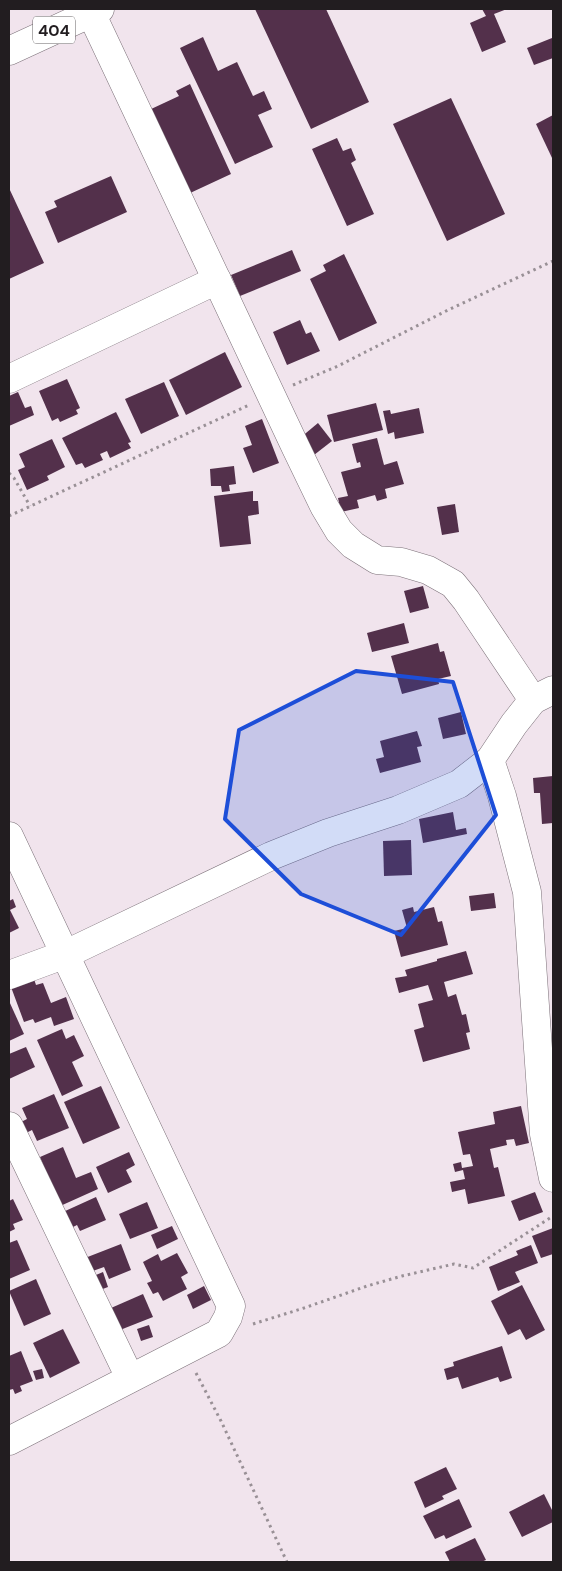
<svg xmlns="http://www.w3.org/2000/svg" width="562" height="1571" font-family="'DM Sans',sans-serif">
<style>
.building{fill:#53304b}
.lines{fill:none;stroke-linecap:round;stroke-linejoin:round}
.minor-casing{stroke:#7c7179;stroke-width:29}
.highway-casing{stroke:#7c7179;stroke-width:29}
.path{stroke:#999096;stroke-width:3;stroke-dasharray:2.5 4;stroke-linecap:butt}
.minor{stroke:#fff;stroke-width:28}
.highway{stroke:#fff;stroke-width:28}
.marked{fill:#1d4ed8;fill-opacity:0.2;stroke:#1d4ed8;stroke-width:4;stroke-linejoin:round}
.labels{text-anchor:middle;dominant-baseline:central;stroke-width:5;stroke-linejoin:round;paint-order:stroke}
.shield{fill:#fff;stroke:#646163;stroke-width:1}
.shield-label{font-size:16px;font-weight:bold;fill:#221d20}
</style>
<rect width="100%" height="100%" fill="#f1e4ed"/>
<g class="building">
<polygon points="255,9 326,9 369,102 311,129"/>
<polygon points="482,9 507,9 494,14 506,42 482,52 470,23 486,16"/>
<polygon points="203,37 218,71 237,62 253,96 264,91 272,109 258,115 273,147 235,164 180,48"/>
<polygon points="552,38 553,58 534,65 527,48"/>
<polygon points="190,84 231,174 188,194 149,110 179,96 176,91"/>
<polygon points="451,98 505,214 447,241 393,124"/>
<polygon points="553,115 553,160 536,124"/>
<polygon points="337,138 343,151 351,148 356,160 351,163 374,214 347,226 312,149"/>
<polygon points="111,176 127,212 58,243 45,212 57,207 54,201"/>
<polygon points="9,188 44,263 9,279"/>
<polygon points="292,250 301,271 240,296 231,275"/>
<polygon points="344,254 377,323 339,341 310,279 326,271 323,265"/>
<polygon points="300,320 306,334 311,332 320,351 287,365 273,332"/>
<polygon points="225,352 242,387 186,415 169,380"/>
<polygon points="67,379 80,408 76,410 78,414 60,422 58,418 52,421 39,391"/>
<polygon points="164,382 179,416 141,434 125,399"/>
<polygon points="18,392 25,408 31,406 34,415 9,426 9,396"/>
<polygon points="376,403 383,430 334,442 327,415"/>
<polygon points="419,408 424,433 395,439 394,432 388,434 383,411 390,410 391,414"/>
<polygon points="116,412 131,442 128,443 131,448 110,458 107,451 100,454 103,460 85,468 82,463 76,465 62,438"/>
<polygon points="262,419 279,463 253,473 243,448 252,445 245,426"/>
<polygon points="318,423 332,441 314,455 300,438"/>
<polygon points="377,438 384,465 397,461 404,484 385,489 387,498 377,501 375,495 357,500 359,508 341,512 338,498 348,496 341,472 361,467 360,462 357,463 352,444"/>
<polygon points="52,439 65,467 47,476 49,480 27,490 18,470 25,467 19,454"/>
<polygon points="234,466 236,484 229,485 230,491 222,492 221,486 211,486 210,469"/>
<polygon points="253,491 253,501 258,501 259,514 248,516 251,544 220,547 214,496"/>
<polygon points="455,504 459,532 442,535 437,507"/>
<polygon points="423,586 429,608 410,613 404,591"/>
<polygon points="404,623 409,643 372,652 367,633"/>
<polygon points="438,643 440,652 444,651 451,676 438,679 439,684 402,694 391,656"/>
<polygon points="461,712 466,734 443,739 438,718"/>
<polygon points="417,731 422,746 417,747 421,762 380,773 376,759 384,757 380,741"/>
<polygon points="553,776 553,823 542,824 540,793 534,793 533,778"/>
<polygon points="453,812 456,830 466,828 467,834 423,843 419,819"/>
<polygon points="411,840 412,875 384,876 383,841"/>
<polygon points="494,893 496,908 471,911 469,896"/>
<polygon points="13,899 16,907 10,910 19,928 9,933 9,901"/>
<polygon points="413,907 414,912 434,907 438,922 442,921 448,945 401,957 394,931 407,928 402,910"/>
<polygon points="466,951 473,974 444,982 448,997 456,994 462,1015 466,1014 470,1032 466,1033 470,1049 423,1062 414,1030 424,1027 418,1004 433,1000 428,985 399,993 395,978 407,976 405,970 437,961 437,959"/>
<polygon points="34,979 36,985 43,983 51,1003 66,997 74,1019 54,1026 51,1017 35,1023 33,1019 24,1022 11,987"/>
<polygon points="9,1001 24,1034 9,1041"/>
<polygon points="62,1029 66,1039 74,1035 84,1056 72,1062 83,1086 62,1096 37,1040"/>
<polygon points="26,1047 35,1067 9,1079 9,1054"/>
<polygon points="101,1086 120,1128 83,1144 64,1102"/>
<polygon points="54,1094 69,1128 37,1141 32,1130 26,1133 21,1122 27,1119 22,1108"/>
<polygon points="521,1106 529,1143 516,1146 514,1139 506,1140 507,1145 490,1149 494,1168 498,1167 505,1196 468,1204 465,1189 452,1192 450,1182 465,1179 463,1170 455,1172 453,1164 461,1162 462,1168 473,1166 470,1154 463,1155 458,1132 495,1124 493,1112"/>
<polygon points="63,1147 76,1178 91,1172 98,1189 58,1207 51,1184 40,1157"/>
<polygon points="129,1152 135,1165 126,1170 132,1182 108,1193 96,1167"/>
<polygon points="535,1192 543,1212 519,1221 511,1201"/>
<polygon points="96,1197 106,1220 80,1231 77,1225 71,1228 63,1212"/>
<polygon points="13,1199 23,1220 13,1224 15,1229 9,1232 9,1201"/>
<polygon points="147,1202 158,1228 130,1239 119,1214"/>
<polygon points="172,1226 178,1239 157,1249 151,1235"/>
<polygon points="553,1228 553,1254 541,1258 532,1236"/>
<polygon points="17,1240 30,1270 9,1279 9,1243"/>
<polygon points="121,1244 131,1270 109,1279 104,1267 90,1272 85,1258"/>
<polygon points="531,1245 538,1263 515,1272 520,1282 498,1291 489,1267 518,1255 516,1251"/>
<polygon points="177,1253 188,1273 181,1277 187,1289 163,1301 158,1292 153,1294 147,1283 152,1281 143,1262 158,1254 161,1261"/>
<polygon points="103,1272 108,1287 100,1290 96,1275"/>
<polygon points="36,1279 51,1314 24,1326 9,1291"/>
<polygon points="522,1285 545,1330 526,1340 520,1329 508,1335 491,1301"/>
<polygon points="204,1286 211,1300 193,1309 187,1295"/>
<polygon points="143,1294 153,1317 120,1330 111,1308"/>
<polygon points="149,1325 153,1337 141,1341 137,1329"/>
<polygon points="63,1329 80,1363 50,1378 33,1343"/>
<polygon points="502,1346 512,1378 500,1382 498,1377 462,1389 458,1377 447,1380 444,1369 454,1366 453,1362"/>
<polygon points="21,1351 33,1381 20,1386 22,1391 15,1394 13,1389 9,1390 9,1356"/>
<polygon points="42,1369 44,1378 36,1380 33,1371"/>
<polygon points="446,1467 457,1489 442,1496 444,1499 425,1508 414,1482"/>
<polygon points="544,1494 552,1510 553,1509 553,1522 522,1537 509,1512"/>
<polygon points="459,1499 472,1527 446,1539 444,1535 435,1539 423,1516"/>
<polygon points="475,1538 486,1560 481,1562 450,1562 445,1552"/>
</g>
<g class="lines">
<defs>
<g id="minor">
<polyline points="91,13 296,448 324,506 339,531 353,545 377,560 401,562 428,570 453,584 466,600 533,700"/>
<polyline points="9,379 217,280"/>
<polyline points="490,760 502,796 527,892 544,1134 553,1178"/>
<polyline points="9,836 231,1306 228,1317 219,1333 9,1441"/>
<polyline points="9,975 66,954 271,856 328,833 398,810 459,784 490,760 514,724 533,700 553,690"/>
<polyline points="9,1126 130,1378"/>
</g>
<polyline id="highway" points="9,51 100,9"/>
</defs>
<use href="#minor" class="minor-casing"/>
<use href="#highway" class="highway-casing"/>
<g class="path">
<polyline points="293,385 338,366 448,310 553,261"/>
<polyline points="9,473 14,478 30,506"/>
<polyline points="9,516 249,405"/>
<polyline points="253,1324 304,1308 367,1286 402,1276 454,1264 473,1268 553,1216"/>
<polyline points="196,1373 221,1421 287,1562"/>
</g>
<use href="#minor" class="minor"/>
<use href="#highway" class="highway"/>
</g>
<path class="marked" d="M356,671L453,682L496,815L401,935L301,894L225,819L239,730Z"/>
<g class="labels">
<rect class="shield" x="33" y="16.5" width="42" height="27" rx="4"/>
<g class="shield-label">
<text x="54" y="30">404</text>
</g>
</g>
<rect width="562" height="1571" fill="none" stroke="#221d20" stroke-width="20"/>
</svg>
